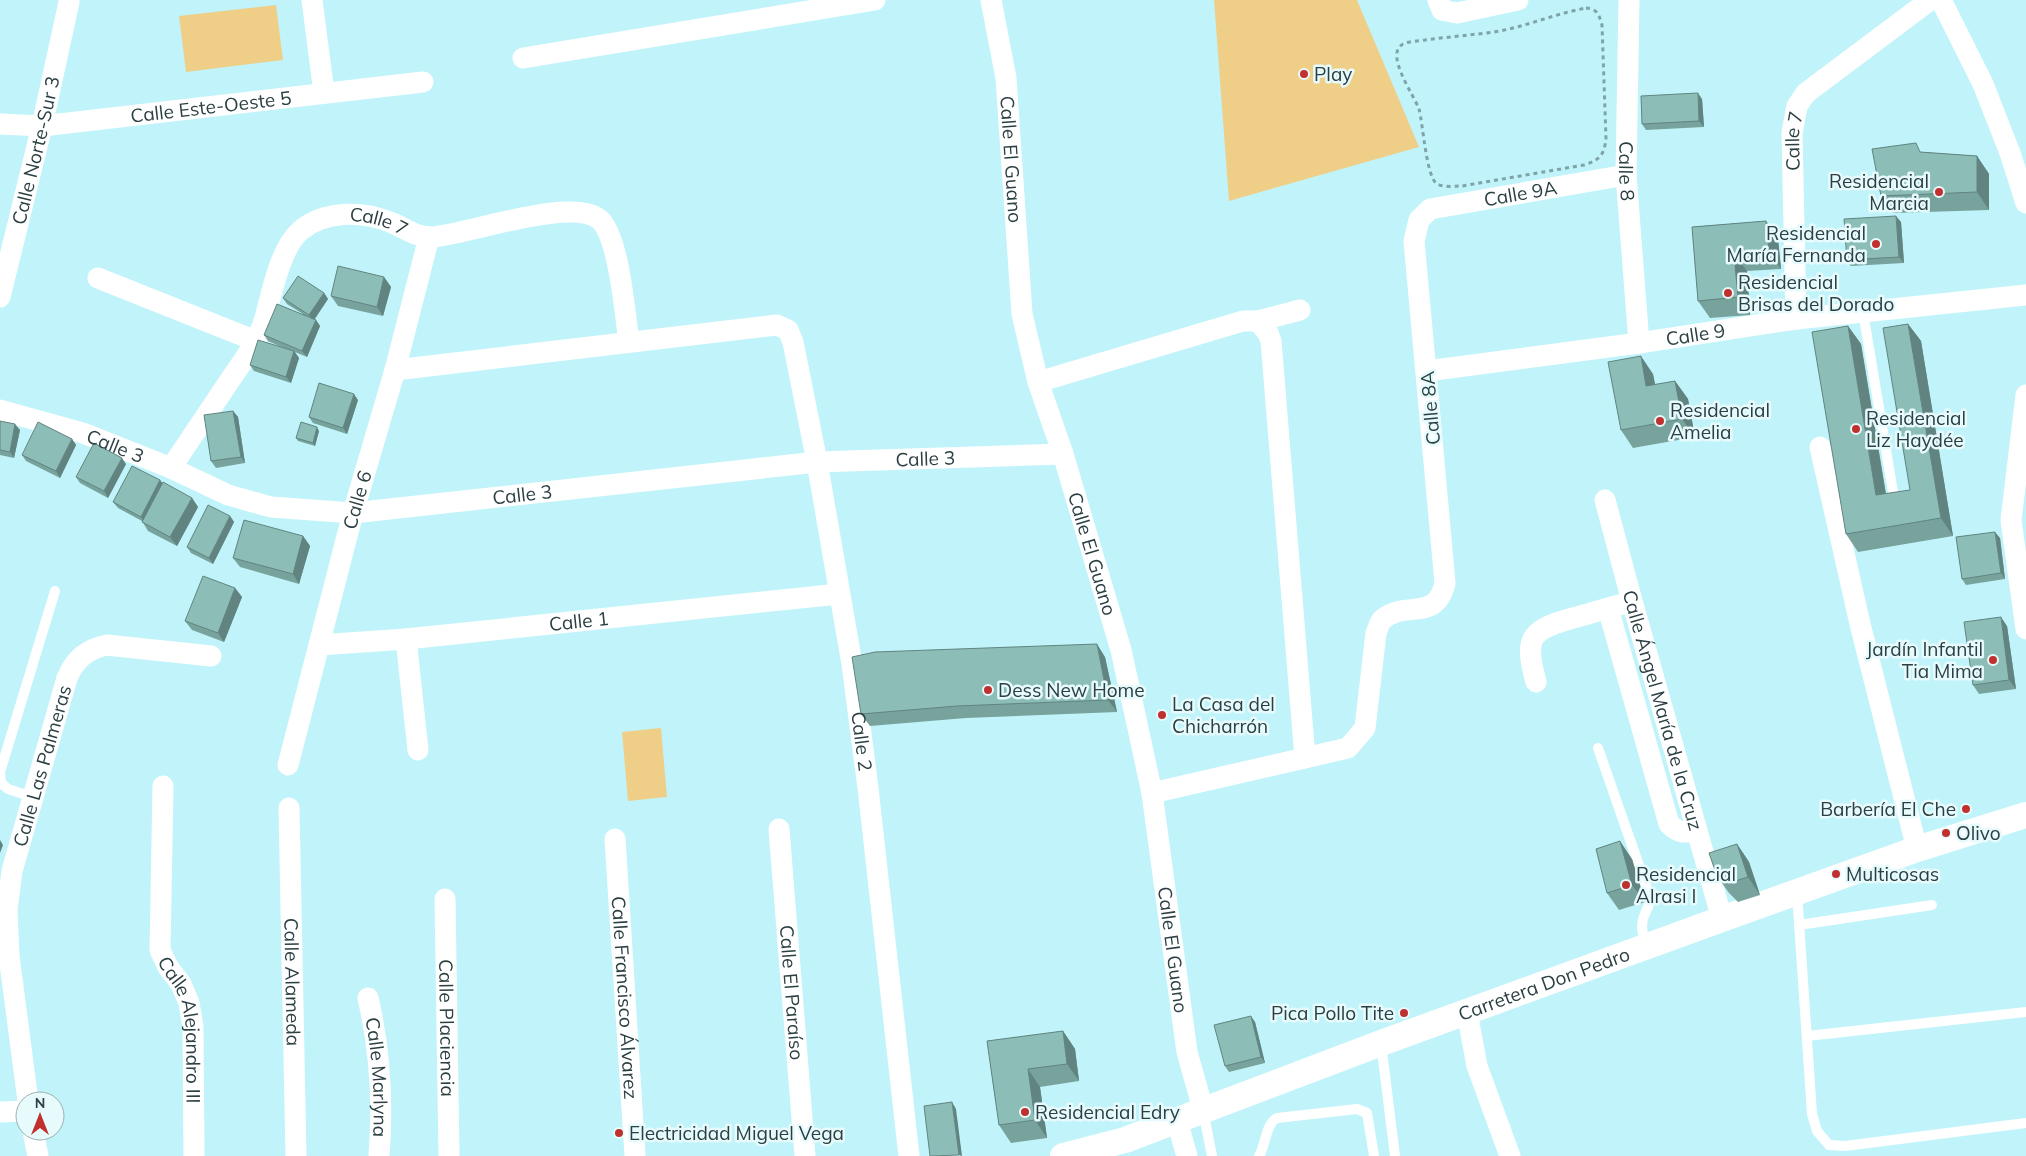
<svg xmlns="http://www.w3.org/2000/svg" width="2026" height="1156" font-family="Mulish,sans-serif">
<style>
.green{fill:#efcf88}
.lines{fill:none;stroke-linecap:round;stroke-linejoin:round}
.path{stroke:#7ea3a8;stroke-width:3;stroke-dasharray:4 4;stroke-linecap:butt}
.service{stroke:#fff;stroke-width:10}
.minor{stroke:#fff;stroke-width:21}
.tertiary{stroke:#fff;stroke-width:26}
.wall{fill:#78a39d}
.shaded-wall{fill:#628480}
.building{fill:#8cbdb7;stroke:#628480}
.poi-dot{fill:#bf302e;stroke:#e7fbfd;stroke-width:2}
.labels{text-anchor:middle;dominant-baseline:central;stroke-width:5;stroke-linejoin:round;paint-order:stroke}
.poi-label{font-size:19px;fill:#2c4043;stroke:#e7fbfd;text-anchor:start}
.street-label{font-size:19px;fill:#2c4043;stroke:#e7fbfd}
</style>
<rect width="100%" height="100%" fill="#c1f4fa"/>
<g class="green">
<polygon points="1214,0 1357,0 1419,147 1229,201"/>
<polygon points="276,5 283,60 186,72 179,16"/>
<polygon points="661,728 667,797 628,801 622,732"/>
</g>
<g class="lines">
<path class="path" d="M1586,8C1598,9 1599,15 1602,25L1606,139C1604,155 1600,160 1584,165L1462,186C1454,186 1443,188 1436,183C1426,174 1423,124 1419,109C1414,95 1384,54 1403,44C1409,41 1419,41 1425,40C1448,37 1471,35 1494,32C1525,27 1554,14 1586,8Z"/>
<g class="service">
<polyline points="1863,312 1894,498"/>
<path d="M1598,748L1650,897C1650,907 1647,907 1644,916C1640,926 1643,935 1646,945"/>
<polyline points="32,797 8,789 1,783 0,772 55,591"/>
<polyline points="1797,893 1812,1114 1817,1131 1829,1145 1845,1146 2026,1123"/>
<polyline points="1799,925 1932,905"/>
<polyline points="1807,1036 2026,1012"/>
<polyline points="1381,1043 1395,1156"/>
<polyline points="1203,1110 1212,1156"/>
<path d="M1259,1156C1266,1144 1266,1123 1277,1118L1357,1109L1367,1113L1374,1156"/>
</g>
<g class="minor">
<polyline points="312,0 324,93"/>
<path id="s1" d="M991,0L1006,78L1022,314L1038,382L1063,454L1121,650L1152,793L1187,1052L1203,1109"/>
<polyline points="1438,0 1442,10 1457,13 1518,0"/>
<path id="s2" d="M1629,0L1626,175L1639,343"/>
<polyline points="1941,0 1983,84 2010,153 2026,203"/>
<polyline points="523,58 875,0"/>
<path id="s3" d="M0,124L42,126L423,82"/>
<polyline points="98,278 256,341"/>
<path id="s4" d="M0,297L42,126L69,2"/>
<path id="s5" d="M1796,319L1792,133L1797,106L1806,93L1930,0"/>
<polyline points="1258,321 1268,333 1271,341 1305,758"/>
<path id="s6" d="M395,370L777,325L788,330L793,342L817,462L852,664L868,788L909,1156"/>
<path id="s7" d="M1427,371L1639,343L1796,319L2026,295"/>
<polyline points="1038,382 1243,321 1258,321 1300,310"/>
<polyline points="2026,395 2011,520 2026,629"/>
<path id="s8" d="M0,410L83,433L171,468L228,495L271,507L353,513L817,462L1063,454"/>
<polyline points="1820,447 1860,624 1917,849"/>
<path id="s9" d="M171,468C190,440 209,411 228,383C242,362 258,342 265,318C272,292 280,249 300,231C324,210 362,211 390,222C404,227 416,238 432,237C469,234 570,197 599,219C619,235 625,315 629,342"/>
<path id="s10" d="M1605,500L1632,601L1722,919"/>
<path d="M1608,608L1669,824C1678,833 1684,833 1697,831"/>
<polyline points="406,639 418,750"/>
<path id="s11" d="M319,645L406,639L839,594"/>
<path d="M1536,682C1524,638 1529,630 1573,618C1589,614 1605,609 1622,604"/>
<path id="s12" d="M288,765L353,513L395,370L429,237"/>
<path id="s13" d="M163,786L160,950L168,967L181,984L189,1003L193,1027L194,1156"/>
<path id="s14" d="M1152,793L1348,748L1365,728L1376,633C1378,629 1379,622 1383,619C1405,600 1436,623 1445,583L1414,241L1419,220L1430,209L1626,175"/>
<path id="s15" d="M289,808L296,1156"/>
<path id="s16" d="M779,829L805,1156"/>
<path id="s17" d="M615,839L635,1156"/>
<path id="s18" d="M445,899L449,1156"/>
<path id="s19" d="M368,998C380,1049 383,1103 379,1156"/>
<polyline points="1467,1012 1477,1066 1510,1156"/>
<path id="s20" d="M28,1101L9,956L7,910L12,871L67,678C75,659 87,649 107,645L211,656"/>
<polyline points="0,1112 25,1111"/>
<polyline points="1177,1121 1187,1156"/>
<polyline points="33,1131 38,1156"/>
</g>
<path class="tertiary" id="s21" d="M1063,1156L1125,1140L1381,1043L1722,919L1917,849L2026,815"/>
</g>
<g class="wall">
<polygon points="1702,99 1704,127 1646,130 1642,124"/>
<polygon points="1922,152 1977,156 1989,174 1989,210 1894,213 1881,196"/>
<polygon points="1766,221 1778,239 1781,269 1747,271 1750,315 1710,318 1698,301 1692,227"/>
<polygon points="1901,222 1904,263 1851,266 1847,260"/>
<polygon points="384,277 391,287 383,316 338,306 331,296"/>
<polygon points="324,293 328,299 315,319 320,326 307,357 295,352 299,358 291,383 254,371 250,365 286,349 268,341 264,335 303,314 287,304 283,298"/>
<polygon points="1908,324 1921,341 1953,536 1858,552 1846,534 1848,326 1861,344 1886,494 1910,490"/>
<polygon points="1653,374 1655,385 1675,381 1688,399 1695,437 1633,448 1621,430"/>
<polygon points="358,400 347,434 313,423 309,417"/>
<polygon points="233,411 238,417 245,463 216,468 211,461"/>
<polygon points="0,421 20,430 14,458 0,455"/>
<polygon points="319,431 315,446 298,441 296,438"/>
<polygon points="72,439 76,445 60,478 26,461 22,455"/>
<polygon points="126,464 108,498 80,483 76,477"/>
<polygon points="160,480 162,483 192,498 198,507 177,546 148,531 142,521 118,508 113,502"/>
<polygon points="230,516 234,522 213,564 191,553 187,547"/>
<polygon points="303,536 310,546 299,584 240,567 233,558"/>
<polygon points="2000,538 2005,579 1966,585 1962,579"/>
<polygon points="235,588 242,597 224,642 192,630 185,621"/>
<polygon points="2007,626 2016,689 1979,694 1973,685"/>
<polygon points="1105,657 1117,712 966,718 870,726 861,714"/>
<polygon points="1737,844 1749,862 1760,895 1738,902 1729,893 1717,876"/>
<polygon points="1632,859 1645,902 1619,910 1607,893"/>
<polygon points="1255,1022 1265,1063 1229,1072 1225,1066"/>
<polygon points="1063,1031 1075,1049 1079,1081 1040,1087 1047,1138 1011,1143 999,1125 987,1041"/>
</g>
<g class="shaded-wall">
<polygon points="1698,93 1702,99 1704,127 1699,121"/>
<polygon points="1977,156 1989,174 1989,210 1977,192"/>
<polygon points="1896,216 1901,222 1904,263 1899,257"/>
<polygon points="1766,221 1778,239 1781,269 1769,251"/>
<polygon points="1734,254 1747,271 1750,315 1738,297"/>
<polygon points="384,277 391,287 383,316 377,307"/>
<polygon points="324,293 328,299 313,321 309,315"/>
<polygon points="316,320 320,326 307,357 302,351"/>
<polygon points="1908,324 1921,341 1953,536 1941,518"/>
<polygon points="1848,326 1861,344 1889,513 1876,495"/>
<polygon points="294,351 299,358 291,383 286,377"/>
<polygon points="1641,356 1653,374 1659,404 1646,386"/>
<polygon points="1675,381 1688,399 1695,437 1682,419"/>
<polygon points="354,394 358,400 347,434 343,428"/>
<polygon points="233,411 238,417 245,463 241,457"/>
<polygon points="15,424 20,430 14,458 10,452"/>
<polygon points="317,427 319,431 315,446 313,443"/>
<polygon points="72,439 76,445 60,478 56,471"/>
<polygon points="122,458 126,464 108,498 104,491"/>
<polygon points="160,480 165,487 145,523 141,517"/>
<polygon points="192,498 198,507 177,546 170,537"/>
<polygon points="230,516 234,522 213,564 209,558"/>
<polygon points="1995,532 2000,538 2005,579 2001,573"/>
<polygon points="303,536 310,546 299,584 293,574"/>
<polygon points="235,588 242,597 224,642 218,633"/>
<polygon points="2001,617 2007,626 2016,689 2009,680"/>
<polygon points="1097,644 1105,657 1117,712 1108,700"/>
<polygon points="0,840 3,845 0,853"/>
<polygon points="1620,841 1632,859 1645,902 1632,885"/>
<polygon points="1737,844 1749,862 1760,895 1748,877"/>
<polygon points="1251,1016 1255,1022 1265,1063 1261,1057"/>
<polygon points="1063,1031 1075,1049 1079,1081 1067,1064"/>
<polygon points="1028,1069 1040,1087 1047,1138 1035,1120"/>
<polygon points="952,1102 956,1109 962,1156 959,1155"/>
</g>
<g class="building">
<polygon points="1698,93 1699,121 1642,124 1641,96"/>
<polygon points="1916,143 1920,152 1977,156 1977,192 1881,196 1872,149"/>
<polygon points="1896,216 1899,257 1847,260 1844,219"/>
<polygon points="1766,221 1769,251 1734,254 1738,297 1698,301 1692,227"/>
<polygon points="338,266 384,277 377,307 331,296"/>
<polygon points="298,276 324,293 309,315 283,298"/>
<polygon points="277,304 316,320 302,351 264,335"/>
<polygon points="1908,324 1941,518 1846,534 1812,332 1848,326 1876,495 1910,490 1883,328"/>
<polygon points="258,340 294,351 286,377 250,365"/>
<polygon points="1641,356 1646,386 1675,381 1682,419 1621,430 1608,362"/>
<polygon points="319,383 354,394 343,428 309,417"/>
<polygon points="233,411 241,457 211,461 204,415"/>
<polygon points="0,421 15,424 10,452 0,450"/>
<polygon points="38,422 72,439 56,471 22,455"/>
<polygon points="301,422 317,427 313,443 296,438"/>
<polygon points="94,443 122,458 104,491 76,477"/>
<polygon points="132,466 160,480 141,517 113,502"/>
<polygon points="163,482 192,498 170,537 142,522"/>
<polygon points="208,505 230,516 209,558 187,547"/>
<polygon points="244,520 303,536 293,574 233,558"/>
<polygon points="1995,532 2001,573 1962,579 1956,537"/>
<polygon points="203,576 235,588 218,633 185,621"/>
<polygon points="2001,617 2009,680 1973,685 1964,622"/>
<polygon points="1097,644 1108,700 957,706 861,714 852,657 875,652"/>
<polygon points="1620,841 1632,885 1607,893 1596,849"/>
<polygon points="1737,844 1748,877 1726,884 1717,876 1709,853"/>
<polygon points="1251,1016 1261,1057 1225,1066 1214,1025"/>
<polygon points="1063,1031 1067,1064 1028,1069 1035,1120 999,1125 987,1041"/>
<polygon points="952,1102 959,1155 930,1156 924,1106"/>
</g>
<g class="poi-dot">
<circle cx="1304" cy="74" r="5"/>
<circle cx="1939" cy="192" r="5"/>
<circle cx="1876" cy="244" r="5"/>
<circle cx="1728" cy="293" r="5"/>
<circle cx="1660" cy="421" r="5"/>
<circle cx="1856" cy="429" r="5"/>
<circle cx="1993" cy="660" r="5"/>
<circle cx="988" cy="690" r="5"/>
<circle cx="1162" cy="715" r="5"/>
<circle cx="1966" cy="809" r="5"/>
<circle cx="1946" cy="833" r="5"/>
<circle cx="1836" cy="874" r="5"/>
<circle cx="1626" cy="885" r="5"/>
<circle cx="1404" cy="1013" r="5"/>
<circle cx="1025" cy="1112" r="5"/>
<circle cx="619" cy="1133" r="5"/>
</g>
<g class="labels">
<g class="poi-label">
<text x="1314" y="74">Play</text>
<text x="1929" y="181" text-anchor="end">Residencial<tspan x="1929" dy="22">Marcia</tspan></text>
<text x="1866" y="233" text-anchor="end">Residencial<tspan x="1866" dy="22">María Fernanda</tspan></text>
<text x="1738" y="282">Residencial<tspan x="1738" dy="22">Brisas del Dorado</tspan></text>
<text x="1670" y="410">Residencial<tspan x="1670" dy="22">Amelia</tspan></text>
<text x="1866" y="418">Residencial<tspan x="1866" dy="22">Liz Haydée</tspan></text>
<text x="1983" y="649" text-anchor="end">Jardín Infantil<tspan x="1983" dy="22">Tia Mima</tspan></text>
<text x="998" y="690">Dess New Home</text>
<text x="1172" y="704">La Casa del<tspan x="1172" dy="22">Chicharrón</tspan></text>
<text x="1956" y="809" text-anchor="end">Barbería El Che</text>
<text x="1956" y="833">Olivo</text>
<text x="1636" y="874">Residencial<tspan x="1636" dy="22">Alrasi I</tspan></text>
<text x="1846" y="874">Multicosas</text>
<text x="1394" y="1013" text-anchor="end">Pica Pollo Tite</text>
<text x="1035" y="1112">Residencial Edry</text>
<text x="629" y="1133">Electricidad Miguel Vega</text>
</g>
<g class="street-label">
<text stroke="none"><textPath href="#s3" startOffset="212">Calle Este-Oeste 5</textPath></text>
<text stroke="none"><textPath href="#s5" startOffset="178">Calle 7</textPath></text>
<text stroke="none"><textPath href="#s4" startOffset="151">Calle Norte-Sur 3</textPath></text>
<text stroke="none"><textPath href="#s1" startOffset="161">Calle El Guano</textPath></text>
<text stroke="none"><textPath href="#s2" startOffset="171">Calle 8</textPath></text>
<text stroke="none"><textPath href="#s14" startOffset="889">Calle 9A</textPath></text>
<text stroke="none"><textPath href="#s9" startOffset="356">Calle 7</textPath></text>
<text stroke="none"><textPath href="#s7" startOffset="271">Calle 9</textPath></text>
<text transform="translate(1430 408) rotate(-95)">Calle 8A</text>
<text stroke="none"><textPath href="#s8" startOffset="121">Calle 3</textPath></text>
<text stroke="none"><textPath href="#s8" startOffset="946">Calle 3</textPath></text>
<text stroke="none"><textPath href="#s8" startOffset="541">Calle 3</textPath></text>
<text stroke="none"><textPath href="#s12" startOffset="274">Calle 6</textPath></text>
<text stroke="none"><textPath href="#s1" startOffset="566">Calle El Guano</textPath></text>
<text stroke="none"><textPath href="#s11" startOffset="261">Calle 1</textPath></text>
<text stroke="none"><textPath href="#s10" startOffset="218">Calle Ángel María de la Cruz</textPath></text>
<text stroke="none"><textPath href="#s6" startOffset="815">Calle 2</textPath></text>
<text stroke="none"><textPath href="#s20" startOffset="341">Calle Las Palmeras</textPath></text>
<text stroke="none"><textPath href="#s1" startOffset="971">Calle El Guano</textPath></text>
<text stroke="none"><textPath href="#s15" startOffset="174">Calle Alameda</textPath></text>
<text stroke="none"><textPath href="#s21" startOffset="511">Carretera Don Pedro</textPath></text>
<text stroke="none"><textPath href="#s16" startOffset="164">Calle El Paraíso</textPath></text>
<text stroke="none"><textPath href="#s17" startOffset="159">Calle Francisco Álvarez</textPath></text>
<text stroke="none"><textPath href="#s18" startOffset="129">Calle Placiencia</textPath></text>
<text stroke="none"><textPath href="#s13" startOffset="249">Calle Alejandro III</textPath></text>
<text stroke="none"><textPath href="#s19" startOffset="80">Calle Marlyna</textPath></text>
</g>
</g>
<g transform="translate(40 1116)"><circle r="24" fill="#e7fbfd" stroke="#9cb0b3"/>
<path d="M0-4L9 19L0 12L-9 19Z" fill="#bf302e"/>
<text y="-8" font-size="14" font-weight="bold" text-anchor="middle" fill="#2c4043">N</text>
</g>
</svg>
